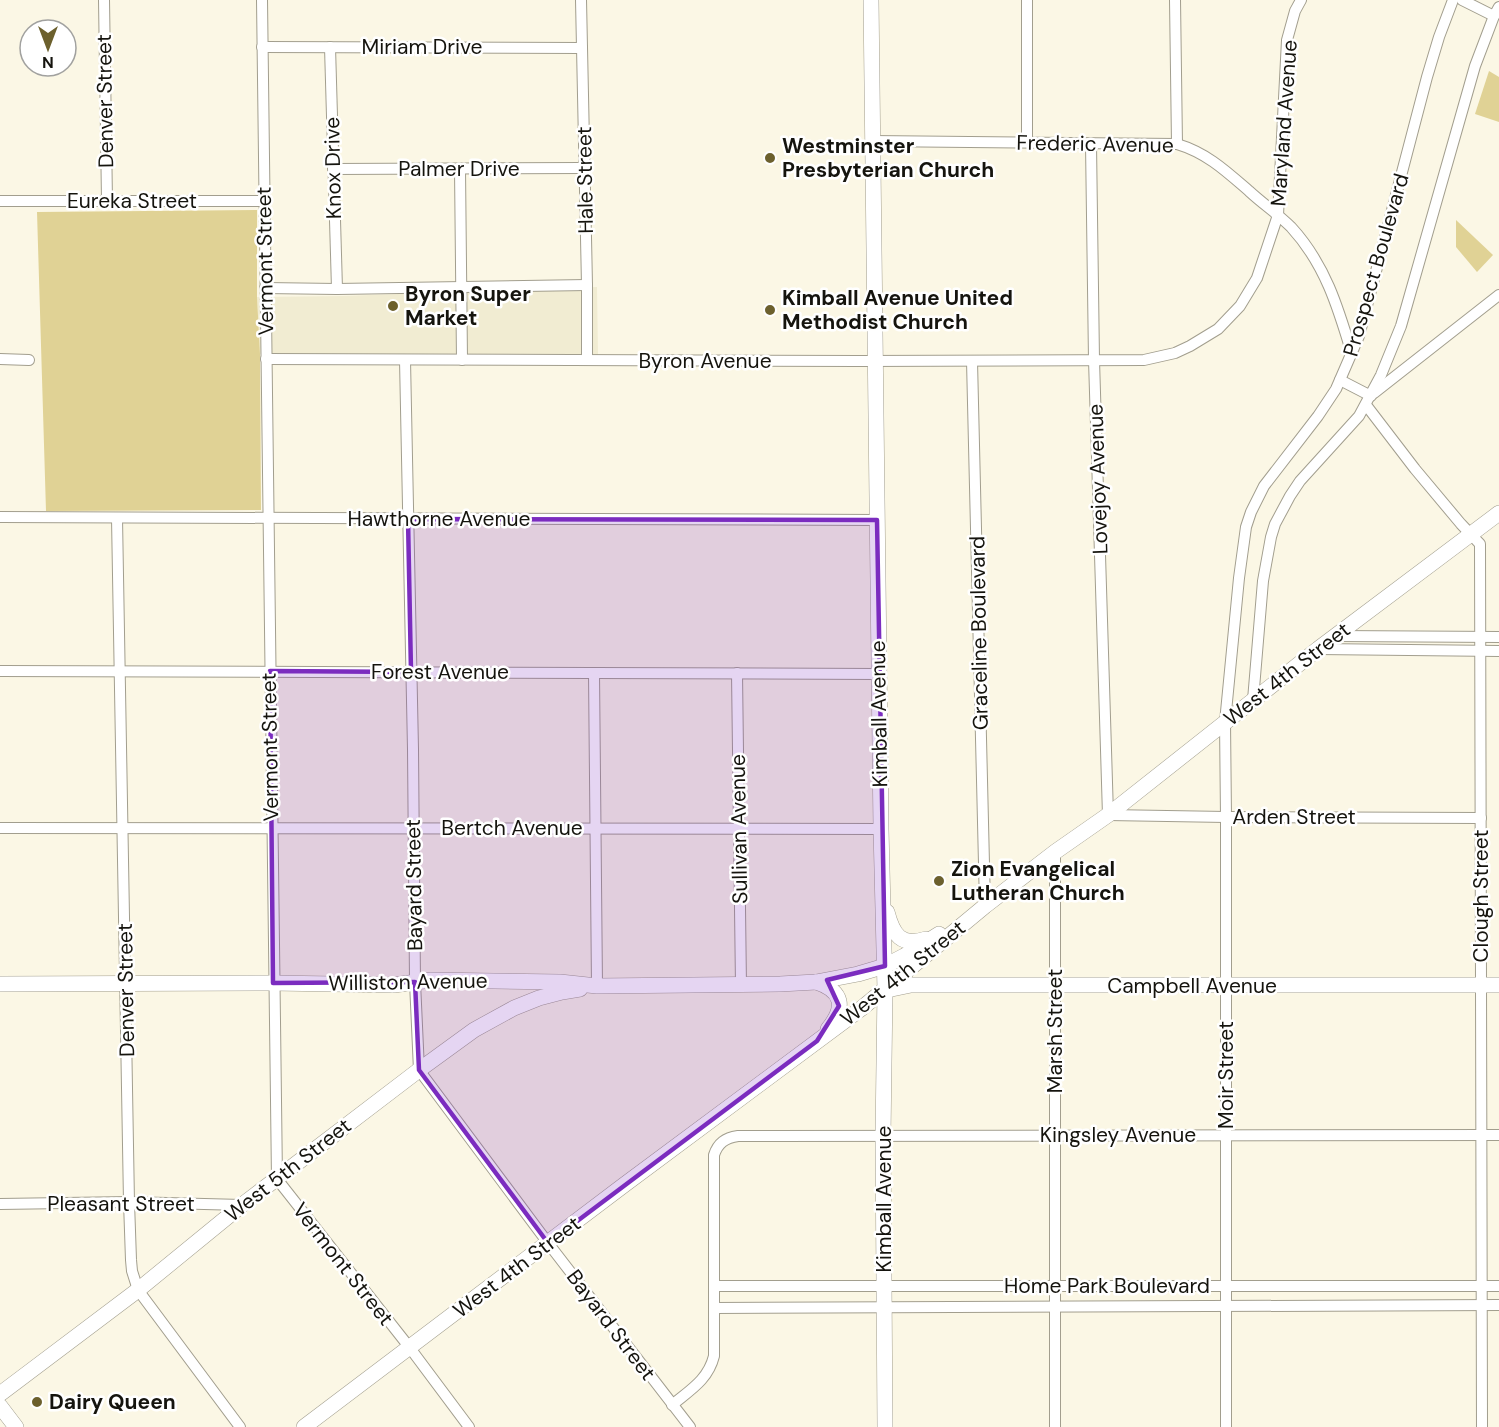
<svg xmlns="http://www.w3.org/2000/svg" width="1499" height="1427" font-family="'DM Sans',sans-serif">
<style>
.built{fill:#f1ecd2}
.green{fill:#e0d295}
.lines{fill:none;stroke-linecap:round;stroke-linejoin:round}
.street-casing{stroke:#a29e8e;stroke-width:12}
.secondary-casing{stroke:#a29e8e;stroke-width:16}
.street{stroke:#fff;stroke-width:10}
.secondary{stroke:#fff;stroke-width:15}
.marked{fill:#7b2cbf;fill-opacity:0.2;stroke:#7b2cbf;stroke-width:4.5;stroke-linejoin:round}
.poi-dot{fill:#6c602d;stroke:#fff;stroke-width:2}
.labels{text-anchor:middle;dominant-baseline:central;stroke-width:5;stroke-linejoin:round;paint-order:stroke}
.street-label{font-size:21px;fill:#15140e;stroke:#fff}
.poi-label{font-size:21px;font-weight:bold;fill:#15140e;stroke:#fff;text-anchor:start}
</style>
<rect width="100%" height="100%" fill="#fbf7e5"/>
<polygon class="built" points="597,287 598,355 260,354 257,297 343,296"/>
<g class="green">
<polygon points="1489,71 1499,77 1499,122 1475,114"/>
<polygon points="257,210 257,297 260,354 261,510 46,511 37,212"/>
<polygon points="1456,220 1493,255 1477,272 1456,247"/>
</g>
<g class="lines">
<defs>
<g id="street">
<polyline points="104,0 107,201"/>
<polyline points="262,0 277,1179 410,1348 469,1427"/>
<polyline points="581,0 587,285 587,360"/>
<polyline points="1175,0 1177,144"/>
<polyline points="1462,0 1494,16"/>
<polyline points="262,47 582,48"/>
<polyline points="330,47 337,289"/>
<path d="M872,141L1177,144C1207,153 1226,171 1249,191C1263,204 1278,214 1291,227C1325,264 1338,307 1352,354"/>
<polyline points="1027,142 1027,0"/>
<polyline points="1091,144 1094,360 1108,815 1226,817 1481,818"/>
<polyline points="333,169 584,168"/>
<polyline points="460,169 462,360"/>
<polyline points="0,201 264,201"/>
<polyline points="265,288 337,289 587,285"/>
<polyline points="0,359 29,360"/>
<polyline points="266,359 861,361 1144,360 1175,353 1190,346 1218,329 1240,306 1257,278 1278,215 1287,40 1295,11 1301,0"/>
<polyline points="405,360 413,749 415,982 419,1070 548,1243 690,1427"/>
<polyline points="972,361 985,906"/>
<polyline points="1340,380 1371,396"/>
<polyline points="1374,393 1499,295"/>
<polyline points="1366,405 1415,469 1461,524 1480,544 1482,1427"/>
<polyline points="0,517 877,520"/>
<polyline points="117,518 129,1202 131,1260 132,1271 138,1290 240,1427"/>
<polyline points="1336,636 1499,637"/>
<polyline points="1318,649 1499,651"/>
<polyline points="0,671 879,674"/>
<polyline points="594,673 597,986"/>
<polyline points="737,673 741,986"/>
<polyline points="1253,700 1263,581 1271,537 1275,524 1290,496 1300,481 1359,416 1381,375 1401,326 1475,66 1494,16 1499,7"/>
<polyline points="0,828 881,829"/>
<polyline points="1055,852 1055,1427"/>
<polyline points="0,1204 129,1202 242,1205"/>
<polyline points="714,1286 1499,1286"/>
<polyline points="714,1308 1499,1305"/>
<path d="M672,1405C690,1390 708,1380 714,1356V1155C718,1143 725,1138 738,1136L1499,1135"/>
<polyline points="1226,1427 1226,817 1225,722 1239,578 1246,527 1251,512 1264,486 1318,416 1336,389 1359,336 1427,77 1439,37 1453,0"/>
</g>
<g id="secondary">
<polyline points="871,0 881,829 885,990 883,1136 885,1427"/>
<path d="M887,912C893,935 901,947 926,939"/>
<path d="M816,982C843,991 846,1007 828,1029"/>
<polyline points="0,984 273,983 394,985 431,980 560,982 597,986 780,984 816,982 858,974 885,966 904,956 939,934"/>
<polyline points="887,990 911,985 1499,985"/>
<polyline points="0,1394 138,1290 242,1205 419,1070 474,1030 514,1008 539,998 562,992 580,989"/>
<polyline points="0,1406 16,1427"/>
<polyline points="304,1427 624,1185 862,1008 985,906 1055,852 1108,815 1318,649 1499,513"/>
</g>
</defs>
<use href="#street" class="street-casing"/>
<use href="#secondary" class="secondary-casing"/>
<use href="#street" class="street"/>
<use href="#secondary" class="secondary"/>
</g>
<path class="marked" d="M408,519L877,520L885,966L827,980L839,1006L817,1041L548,1243L419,1070L415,982L273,983L270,671L411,672Z"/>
<g class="poi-dot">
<circle cx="770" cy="158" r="6"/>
<circle cx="393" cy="306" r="6"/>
<circle cx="770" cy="310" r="6"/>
<circle cx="939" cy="881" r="6"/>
<circle cx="37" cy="1402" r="6"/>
</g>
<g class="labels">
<g class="street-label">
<text x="422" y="47">Miriam Drive</text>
<text transform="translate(105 101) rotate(-91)">Denver Street</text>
<text transform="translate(1284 123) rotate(-86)">Maryland Avenue</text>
<text transform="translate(1095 144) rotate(1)">Frederic Avenue</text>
<text transform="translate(333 168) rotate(-91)">Knox Drive</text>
<text x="459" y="169">Palmer Drive</text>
<text transform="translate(585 180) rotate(-91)">Hale Street</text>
<text x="132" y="201">Eureka Street</text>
<text transform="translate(265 261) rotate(-91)">Vermont Street</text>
<text transform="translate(1376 265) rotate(-74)">Prospect Boulevard</text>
<text x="705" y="361">Byron Avenue</text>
<text transform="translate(1098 479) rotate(-92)">Lovejoy Avenue</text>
<text x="439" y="519">Hawthorne Avenue</text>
<text transform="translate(979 633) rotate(-91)">Graceline Boulevard</text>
<text x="440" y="672">Forest Avenue</text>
<text transform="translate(1287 674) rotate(-38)">West 4th Street</text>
<text transform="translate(879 714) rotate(-91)">Kimball Avenue</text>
<text transform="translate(270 747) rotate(-91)">Vermont Street</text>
<text x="1294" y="817">Arden Street</text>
<text x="512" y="828">Bertch Avenue</text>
<text transform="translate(739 829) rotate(-91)">Sullivan Avenue</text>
<text transform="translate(414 885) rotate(-91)">Bayard Street</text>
<text transform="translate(1481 896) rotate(-90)">Clough Street</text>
<text transform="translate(903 973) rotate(-39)">West 4th Street</text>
<text transform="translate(408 982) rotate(-1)">Williston Avenue</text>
<text x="1192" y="986">Campbell Avenue</text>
<text transform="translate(126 990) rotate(-91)">Denver Street</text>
<text transform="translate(1055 1031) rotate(-90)">Marsh Street</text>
<text transform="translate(1226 1075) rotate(-90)">Moir Street</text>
<text x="1118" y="1135">Kingsley Avenue</text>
<text transform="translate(288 1170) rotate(-38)">West 5th Street</text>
<text transform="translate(884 1199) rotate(-90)">Kimball Avenue</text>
<text x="121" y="1204">Pleasant Street</text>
<text transform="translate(343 1264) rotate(52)">Vermont Street</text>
<text transform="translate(517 1267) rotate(-37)">West 4th Street</text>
<text x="1107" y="1286">Home Park Boulevard</text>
<text transform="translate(611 1325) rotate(53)">Bayard Street</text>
</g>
<g class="poi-label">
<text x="782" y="146">Westminster<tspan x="782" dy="24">Presbyterian Church</tspan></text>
<text x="405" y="294">Byron Super<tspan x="405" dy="24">Market</tspan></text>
<text x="782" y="298">Kimball Avenue United<tspan x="782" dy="24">Methodist Church</tspan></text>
<text x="951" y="869">Zion Evangelical<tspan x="951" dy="24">Lutheran Church</tspan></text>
<text x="49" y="1402">Dairy Queen</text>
</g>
</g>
<g transform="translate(48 48) rotate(180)"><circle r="28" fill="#ffffff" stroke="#a1a19f" stroke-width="1.5"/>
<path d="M0-4.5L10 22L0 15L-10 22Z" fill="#6c602d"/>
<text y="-9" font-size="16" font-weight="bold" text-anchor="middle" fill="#15140e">N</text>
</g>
</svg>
